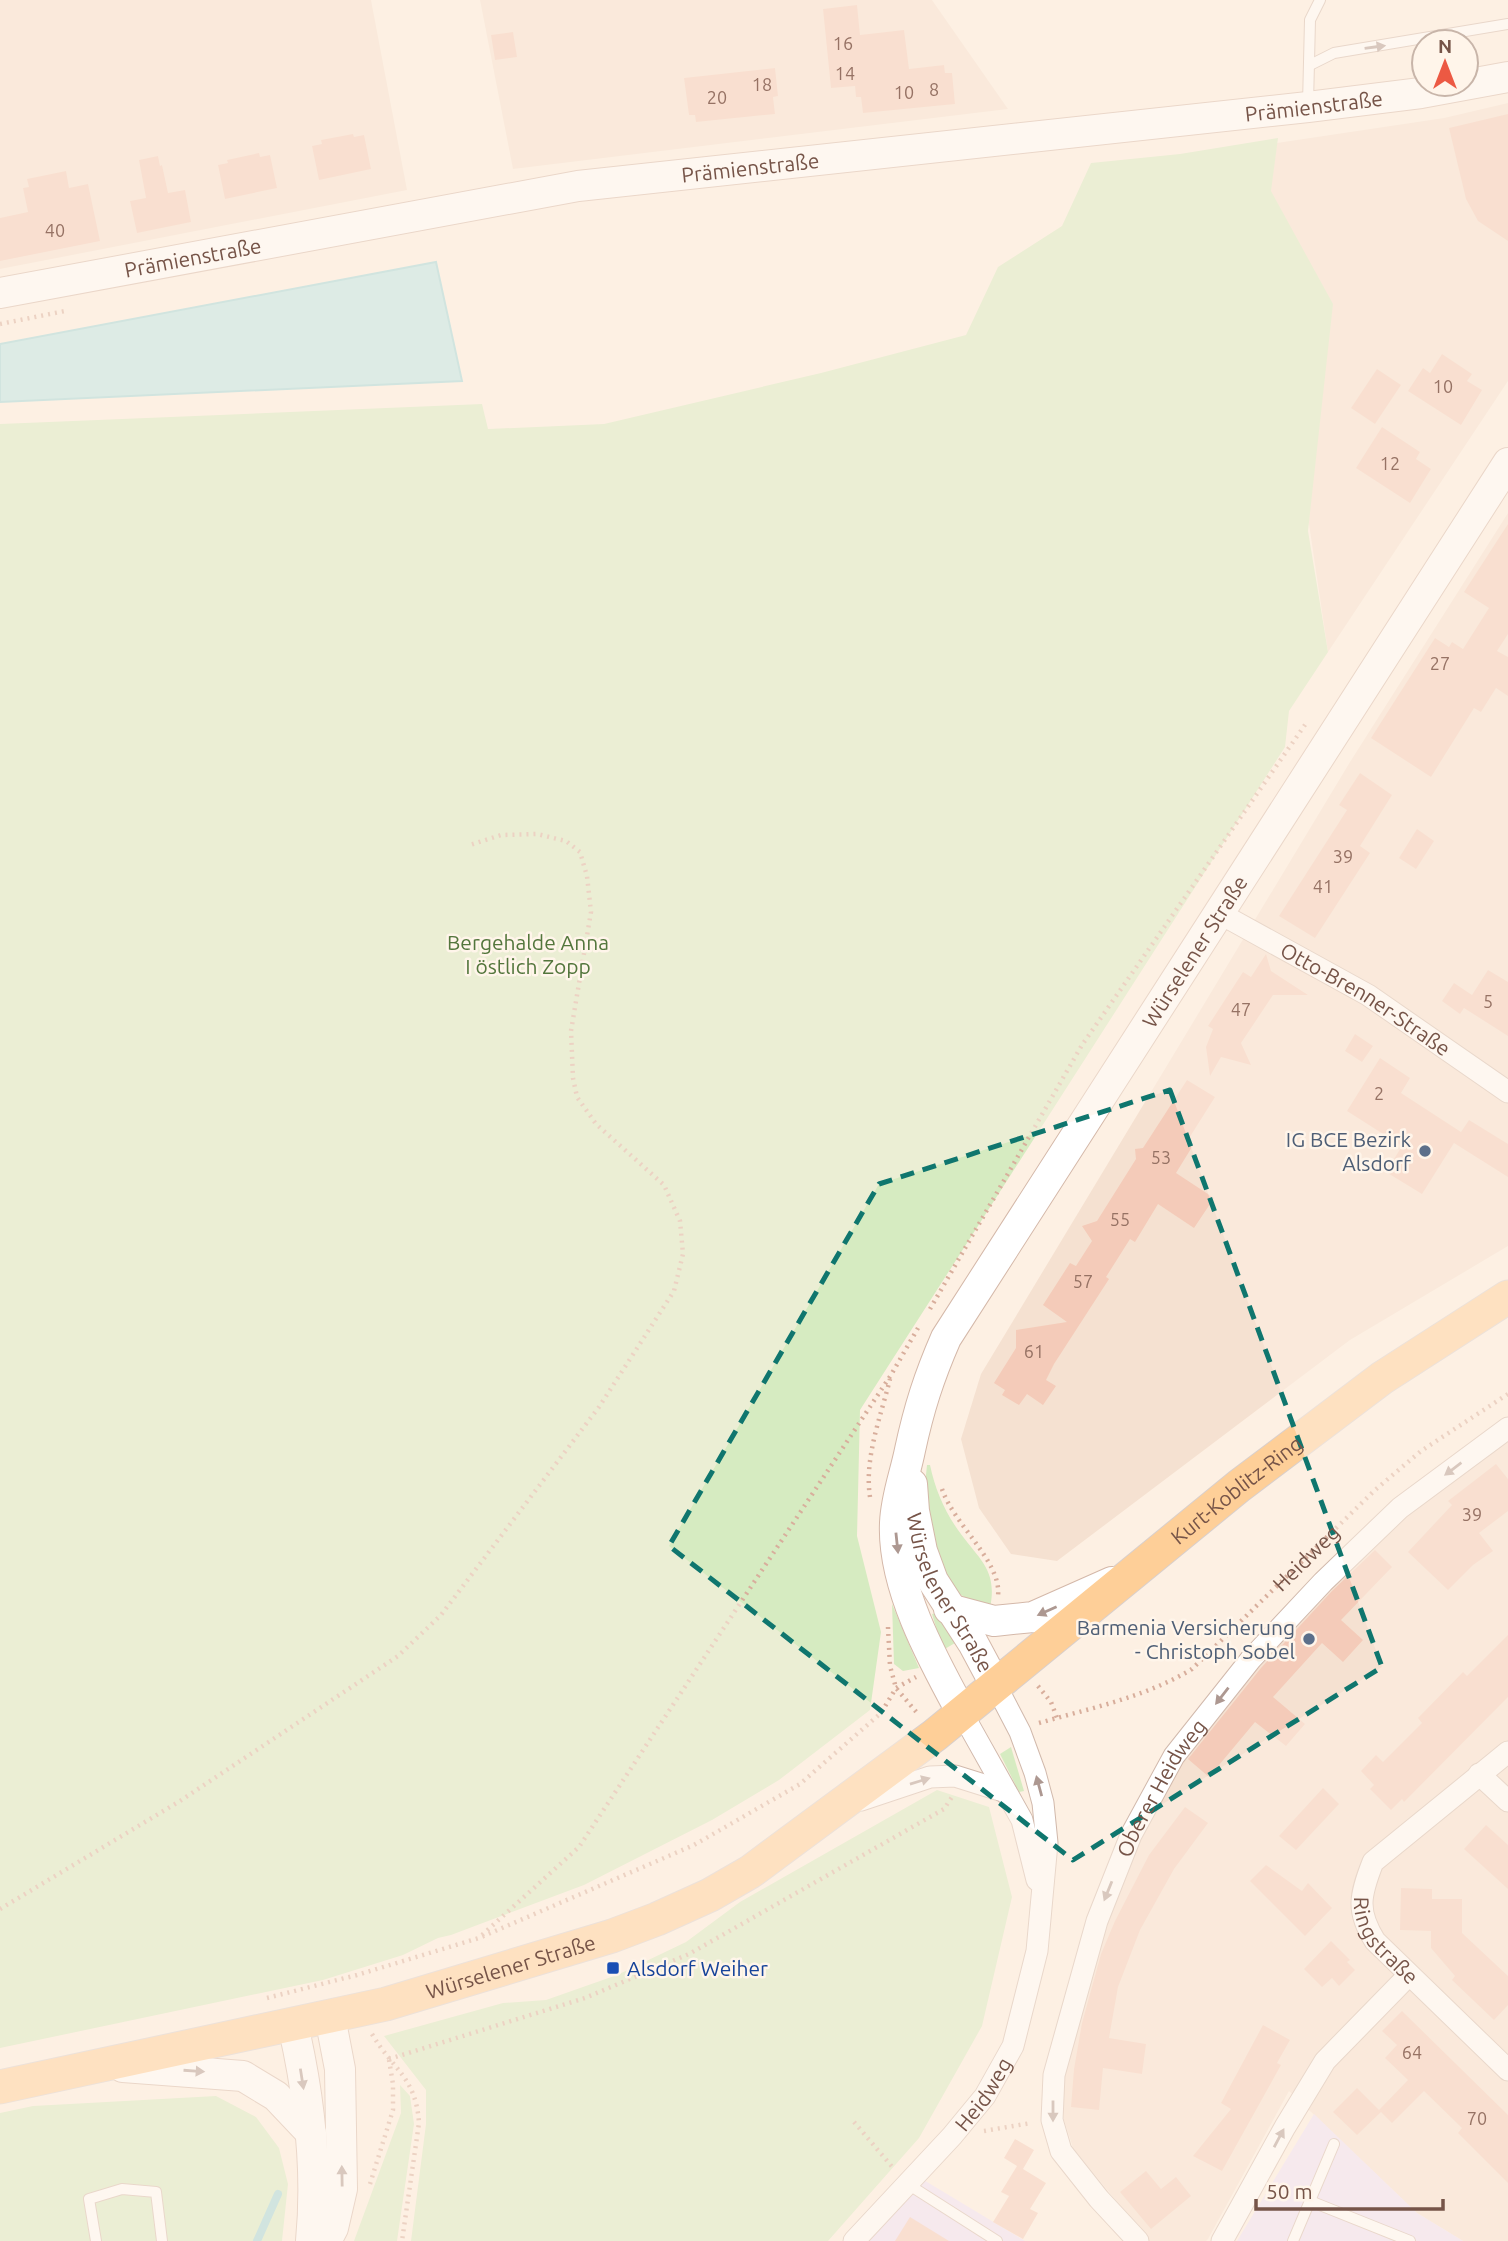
<svg xmlns="http://www.w3.org/2000/svg" width="1508" height="2241" font-family="Ubuntu,sans-serif">
<style>
.residential{fill:#f5e1d1}
.education{fill:#eddff9}
.green{fill:#d6ebc1}
.water{fill:#b6e5e7;stroke:#9cd6d9;stroke-width:2}
.lines{fill:none;stroke-linecap:round;stroke-linejoin:round}
.stream{stroke:#9cd6d9;stroke-width:8}
.building{fill:#f4cbb9}
.lane-casing{stroke:#d1b9ac;stroke-width:12}
.street-casing{stroke:#d1b9ac;stroke-width:23}
.secondary-casing{stroke:#d4b8a9;stroke-width:32}
.primary-casing{stroke:#d9cfcc;stroke-width:35}
.path{stroke:#d8ae9c;stroke-width:4.5;stroke-dasharray:2 5;stroke-linecap:butt}
.lane{stroke:#fff;stroke-width:10}
.street{stroke:#fff;stroke-width:21}
.secondary{stroke:#fff;stroke-width:30}
.primary{stroke:#fecf98;stroke-width:33}
.oneway{fill:#ad9891}
.marked{fill:none;stroke:#0f766e;stroke-width:5;stroke-dasharray:14 9;stroke-linejoin:round}
.service-dot{fill:#5c6f8a;stroke:#fff5ea;stroke-width:2.5}
.transit-dot{fill:#1a4fb4;stroke:#fff5ea;stroke-width:2.5}
.labels{text-anchor:middle;dominant-baseline:central;stroke-width:5;stroke-linejoin:round;paint-order:stroke}
.number-label{font-size:18px;fill:#967264}
.street-label{font-size:21px;fill:#765448;stroke:#fff5ea}
.park-label{font-size:21px;fill:#53763c;stroke:#fff5ea}
.service-label{font-size:21px;fill:#4e5e75;stroke:#fff5ea;text-anchor:end}
.transit-label{font-size:21px;fill:#164399;stroke:#fff5ea;text-anchor:start}
</style>
<rect width="100%" height="100%" fill="#fdf0e3"/>
<g class="residential">
<polygon points="0,0 371,0 407,190 0,269"/>
<polygon points="480,0 932,0 1008,109 513,169"/>
<polygon points="1508,103 1508,381 1328,652 1259,187 1257,146 1444,118"/>
<polygon points="1508,513 1508,1246 1350,1340 1057,1561 1011,1554 979,1508 961,1439 981,1374 1350,762"/>
<polygon points="1508,1439 1508,2241 1463,2241 1417,2213 1289,2091 1208,2239 1206,2241 1149,2241 1073,2148 1064,2120 1060,2076 1103,1924 1135,1841 1181,1757 1255,1663 1403,1513"/>
</g>
<g class="education">
<polygon points="1314,2114 1417,2213 1463,2241 1237,2241"/>
<polygon points="922,2179 1025,2241 869,2241"/>
</g>
<g class="green">
<polygon points="1278,138 1271,191 1333,304 1308,531 1328,652 1289,711 1285,747 860,1410 857,1536 881,1632 870,1710 779,1780 712,1820 584,1885 451,1935 438,1938 403,1955 323,1980 0,2048 0,424 482,404 488,429 604,424 821,373 966,335 998,267 1062,226 1091,163 1180,154"/>
<path d="M927,1465H930C935,1489 944,1510 958,1530C979,1560 998,1569 990,1608L974,1603L958,1593L937,1567L925,1485Z"/>
<polygon points="892,1604 919,1668 903,1671 894,1664"/>
<polygon points="936,1613 955,1643 943,1650 932,1614"/>
<polygon points="1011,1747 1024,1791 1019,1792 1000,1754"/>
<polygon points="937,1790 989,1807 1012,1897 982,2026 919,2138 828,2241 411,2241 426,2124 426,2090 384,2036 503,2003 546,2000 617,1975 686,1942 740,1902"/>
<polygon points="400,2085 410,2096 414,2124 397,2241 354,2241 401,2113"/>
<polygon points="216,2096 256,2117 279,2148 288,2184 282,2241 0,2241 0,2113 33,2106"/>
</g>
<polygon class="water" points="436,262 462,381 0,402 0,344"/>
<g class="lines">
<polyline class="stream" points="257,2241 278,2194"/>
</g>
<g class="building">
<polygon points="857,5 860,35 904,30 909,69 944,65 945,73 952,73 955,104 863,113 861,97 856,97 855,86 831,88 823,9"/>
<polygon points="513,32 517,57 495,60 491,35"/>
<polygon points="775,68 778,96 773,97 775,114 696,122 695,115 689,115 684,78"/>
<polygon points="1508,114 1508,241 1478,221 1466,199 1449,128"/>
<polygon points="353,134 354,137 364,135 371,169 319,180 312,146 322,144 321,140"/>
<polygon points="259,153 260,157 270,155 277,188 225,199 218,165 228,163 227,160"/>
<polygon points="158,156 160,166 162,165 168,193 185,190 191,222 137,233 130,201 146,198 139,160"/>
<polygon points="66,171 69,188 88,184 100,241 0,261 0,218 28,212 23,188 29,187 27,179"/>
<polygon points="1442,354 1472,374 1467,381 1482,390 1461,425 1408,391 1423,368 1430,373"/>
<polygon points="1377,369 1401,385 1375,424 1351,408"/>
<polygon points="1382,427 1420,452 1416,459 1431,469 1410,503 1356,468"/>
<polygon points="1508,524 1508,634 1497,651 1508,657 1508,696 1496,688 1481,712 1474,708 1431,777 1371,738 1435,638 1449,647 1452,642 1463,649 1489,608 1464,592"/>
<polygon points="1360,773 1392,795 1360,846 1370,853 1315,938 1279,916 1347,810 1339,805"/>
<polygon points="1417,829 1434,841 1416,869 1399,858"/>
<polygon points="1266,954 1271,971 1308,995 1273,995 1241,1043 1251,1065 1221,1057 1210,1076 1206,1047 1213,1029 1208,1026 1243,972 1251,977"/>
<polygon points="1488,970 1508,982 1508,1036 1464,1008 1460,1014 1442,1001 1454,983 1472,995"/>
<polygon points="1355,1034 1373,1046 1362,1062 1345,1051"/>
<polygon points="1380,1058 1410,1078 1401,1093 1461,1132 1469,1120 1508,1144 1508,1177 1454,1143 1422,1194 1386,1172 1402,1146 1347,1111"/>
<polygon points="1187,1080 1215,1097 1186,1143 1192,1147 1176,1173 1214,1198 1194,1228 1158,1204 1135,1242 1130,1239 1106,1277 1109,1279 1054,1364 1046,1380 1056,1386 1043,1405 1027,1394 1019,1405 1002,1395 1005,1390 994,1383 1016,1348 1016,1330 1067,1322 1043,1305 1070,1263 1076,1266 1092,1241 1082,1226 1097,1221 1136,1159 1135,1149 1143,1148"/>
<polygon points="1496,1464 1508,1479 1508,1511 1479,1533 1493,1551 1473,1565 1448,1590 1408,1552 1452,1505 1448,1501"/>
<polygon points="1375,1550 1392,1567 1341,1620 1363,1640 1343,1662 1322,1643 1273,1697 1305,1724 1286,1746 1255,1722 1209,1777 1188,1759 1261,1668 1332,1591"/>
<polygon points="1508,1635 1508,1697 1404,1802 1402,1799 1391,1810 1370,1789 1374,1785 1361,1771 1376,1755 1383,1762 1422,1723 1418,1718 1463,1672 1467,1676"/>
<polygon points="1323,1788 1339,1804 1296,1850 1279,1836"/>
<polygon points="1185,1807 1208,1823 1174,1869 1140,1930 1118,1987 1109,2038 1146,2044 1142,2074 1103,2068 1099,2110 1071,2107 1074,2069 1082,2023 1101,1954 1115,1921 1149,1855"/>
<polygon points="1486,1825 1508,1845 1508,1889 1464,1849"/>
<polygon points="1266,1865 1302,1891 1308,1883 1332,1908 1305,1936 1250,1881"/>
<polygon points="1401,1888 1432,1889 1432,1899 1462,1899 1462,1933 1508,1976 1508,2005 1494,2020 1452,1980 1455,1976 1431,1948 1431,1931 1400,1930"/>
<polygon points="1331,1941 1350,1960 1347,1962 1355,1970 1339,1986 1332,1978 1322,1987 1304,1969"/>
<polygon points="1402,2011 1508,2115 1508,2183 1458,2133 1462,2128 1424,2091 1392,2123 1381,2112 1357,2135 1333,2112 1357,2088 1379,2110 1408,2080 1385,2058 1397,2045 1382,2031"/>
<polygon points="1263,2025 1290,2040 1277,2063 1281,2065 1222,2171 1193,2156 1231,2109 1221,2103"/>
<polygon points="1015,2139 1034,2150 1023,2169 1046,2183 1030,2209 1038,2213 1023,2239 993,2222 1009,2196 1001,2192 1017,2166 1004,2158"/>
<polygon points="1146,2171 1161,2189 1176,2177 1191,2196 1151,2229 1120,2192"/>
<polygon points="910,2217 949,2241 895,2241"/>
</g>
<g class="lines">
<defs>
<g id="lane">
<polyline points="1310,65 1334,53 1508,24"/>
<polyline points="1308,104 1310,20 1320,0"/>
<polyline points="906,2183 997,2241"/>
<polyline points="1310,2201 1410,2241"/>
<polyline points="96,2241 89,2199 122,2189 156,2192 162,2241"/>
<polyline points="1293,2241 1334,2144"/>
</g>
<g id="street">
<path id="s2" d="M1219,913L1368,995L1508,1092"/>
<polyline points="962,1713 1022,1820 1037,1880"/>
<path id="s3" d="M1508,1752L1373,1862C1360,1895 1356,1911 1375,1941L1508,2070"/>
<polyline points="1479,1774 1508,1801"/>
<polyline points="861,1800 930,1777 955,1776 1006,1792"/>
<path id="s4" d="M854,2241L952,2136L985,2096L1013,2046L1037,1951L1047,1843L1043,1803L1035,1773L1020,1732L996,1686"/>
<path id="s5" d="M1138,2241L1099,2199L1061,2151L1052,2120L1054,2075L1097,1921L1131,1835L1174,1756L1251,1659L1323,1582L1400,1508L1508,1428"/>
<polyline points="1222,2241 1285,2127 1325,2061 1409,1975"/>
</g>
<g id="secondary">
<path id="s6" d="M0,293L578,186L1308,107L1421,93L1508,77"/>
<path id="s7" d="M912,1484L914,1511L922,1551L933,1581L973,1643L996,1686"/>
<polyline points="949,1609 994,1621 1033,1617 1112,1582"/>
<path id="s8" d="M962,1713C933,1660 892,1586 895,1523C896,1497 905,1475 910,1450C919,1408 929,1377 946,1338L1508,463"/>
<path d="M293,2025C309,2095 318,2169 311,2241"/>
<polyline points="123,2067 243,2076 276,2096 311,2133"/>
<polyline points="326,2241 333,2228 342,2189 340,2069 330,2017"/>
</g>
<g id="primary">
<path id="s9" d="M0,2087L386,2004L612,1936L657,1919L710,1895L750,1872L935,1735L1239,1486L1382,1378L1508,1297"/>
</g>
</defs>
<use href="#lane" class="lane-casing"/>
<use href="#street" class="street-casing"/>
<use href="#secondary" class="secondary-casing"/>
<use href="#primary" class="primary-casing"/>
<g class="path">
<polyline points="0,324 65,311"/>
<polyline points="930,1309 1082,1045 1307,722"/>
<path d="M942,1489C954,1525 1002,1562 998,1596"/>
<path d="M870,1497C864,1458 881,1416 890,1379"/>
<polyline points="888,1627 890,1666 896,1688 918,1714"/>
<polyline points="1038,1686 1051,1702 1057,1718"/>
<path id="s1" d="M1039,1723C1091,1708 1146,1697 1192,1669L1375,1490L1421,1451L1508,1394"/>
<polyline points="0,1909 180,1801 398,1656 441,1615 599,1407 674,1291 683,1254 680,1221 664,1185 596,1124 577,1097 573,1078 571,1031 591,912 587,876 580,852 566,841 537,834 501,835 470,845"/>
<polyline points="482,1935 579,1847 891,1375 918,1328"/>
<polyline points="267,1998 357,1975 479,1938 694,1845 800,1784 881,1713 896,1688 916,1677"/>
<path d="M372,2034C393,2070 416,2077 419,2123L402,2241"/>
<polyline points="389,2059 585,1998 689,1954 944,1809 952,1797"/>
<polyline points="854,2122 894,2169"/>
<polyline points="984,2131 1031,2123"/>
<polyline points="370,2184 393,2110 393,2084 389,2060"/>
</g>
<use href="#lane" class="lane"/>
<use href="#street" class="street"/>
<use href="#secondary" class="secondary"/>
<use href="#primary" class="primary"/>
</g>
<defs><path id="oneway-solid" d="M-6-.8H1V-3.2L6.5 0L1 3.2V.8H-6Z" transform="scale(1.75)"/></defs>
<g class="oneway">
<use href="#oneway-solid" transform="translate(1375 47) rotate(-8)"/>
<use href="#oneway-solid" transform="translate(1453 1469) rotate(143)"/>
<use href="#oneway-solid" transform="translate(897 1543) rotate(84)"/>
<use href="#oneway-solid" transform="translate(1047 1611) rotate(156)"/>
<use href="#oneway-solid" transform="translate(1222 1696) rotate(128)"/>
<use href="#oneway-solid" transform="translate(920 1781) rotate(-17)"/>
<use href="#oneway-solid" transform="translate(1039 1786) rotate(-105)"/>
<use href="#oneway-solid" transform="translate(1108 1891) rotate(112)"/>
<use href="#oneway-solid" transform="translate(194 2071) rotate(4)"/>
<use href="#oneway-solid" transform="translate(302 2079) rotate(81)"/>
<use href="#oneway-solid" transform="translate(1053 2111) rotate(90)"/>
<use href="#oneway-solid" transform="translate(1279 2138) rotate(-62)"/>
<use href="#oneway-solid" transform="translate(342 2176) rotate(-91)"/>
</g>
<path d="M0 0H1508V2241H0ZM1170,1090L1382,1667L1073,1860L669,1546L879,1184Z" fill="#fdf0e3" fill-opacity=".55" fill-rule="evenodd"/>
<path class="marked" d="M1170,1090L1382,1667L1073,1860L669,1546L879,1184Z"/>
<g class="service-dot">
<circle cx="1425" cy="1151" r="7"/>
<circle cx="1309" cy="1639" r="7"/>
</g>
<rect class="transit-dot" x="606" y="1961" width="14" height="14" rx="3.5"/>
<g class="labels">
<g class="number-label">
<text x="843" y="43">16</text>
<text x="845" y="73">14</text>
<text x="762" y="84">18</text>
<text x="934" y="89">8</text>
<text x="904" y="92">10</text>
<text x="717" y="97">20</text>
<text x="55" y="230">40</text>
<text x="1443" y="386">10</text>
<text x="1390" y="463">12</text>
<text x="1440" y="663">27</text>
<text x="1343" y="856">39</text>
<text x="1323" y="886">41</text>
<text x="1488" y="1001">5</text>
<text x="1241" y="1009">47</text>
<text x="1379" y="1093">2</text>
<text x="1161" y="1157">53</text>
<text x="1120" y="1219">55</text>
<text x="1083" y="1281">57</text>
<text x="1034" y="1351">61</text>
<text x="1472" y="1514">39</text>
<text x="1412" y="2052">64</text>
<text x="1477" y="2118">70</text>
</g>
<g class="street-label">
<text stroke="none"><textPath href="#s6" startOffset="1328">Prämienstraße</textPath></text>
<text stroke="none"><textPath href="#s6" startOffset="761">Prämienstraße</textPath></text>
<text stroke="none"><textPath href="#s6" startOffset="196">Prämienstraße</textPath></text>
<text stroke="none"><textPath href="#s8" startOffset="856">Würselener Straße</textPath></text>
<text stroke="none"><textPath href="#s2" startOffset="170">Otto-Brenner-Straße</textPath></text>
<text stroke="none"><textPath href="#s9" startOffset="1402">Kurt-Koblitz-Ring</textPath></text>
<text stroke="none"><textPath href="#s1" startOffset="322">Heidweg</textPath></text>
<text stroke="none"><textPath href="#s7" startOffset="117">Würselener Straße</textPath></text>
<text stroke="none"><textPath href="#s5" startOffset="504">Oberer Heidweg</textPath></text>
<text stroke="none"><textPath href="#s3" startOffset="262">Ringstraße</textPath></text>
<text stroke="none"><textPath href="#s9" startOffset="525">Würselener Straße</textPath></text>
<text stroke="none"><textPath href="#s4" startOffset="196">Heidweg</textPath></text>
</g>
<g class="park-label">
<text x="528" y="942">Bergehalde Anna<tspan x="528" dy="24">I östlich Zopp</tspan></text>
</g>
<g class="service-label">
<text x="1411" y="1139">IG BCE Bezirk<tspan x="1411" dy="24">Alsdorf</tspan></text>
<text x="1295" y="1627">Barmenia Versicherung<tspan x="1295" dy="24">- Christoph Sobel</tspan></text>
</g>
<g class="transit-label">
<text x="627" y="1968">Alsdorf Weiher</text>
</g>
</g>
<g transform="translate(1445 63)"><circle r="33" fill="#fff5ea" stroke="#c8b5a9" stroke-width="2"/>
<path d="M0-5L12 26L0 18L-12 26Z" fill="#ec5943"/>
<text y="-10" font-size="19" font-weight="bold" text-anchor="middle" fill="#765448">N</text>
</g>
<path d="M1256 2199v10h187v-10" fill="none" stroke="#765448" stroke-width="3.5"/>
<text x="1266" y="2199" font-size="21" fill="#765448" stroke="#fff5ea" stroke-width="5" paint-order="stroke">50 m</text>
</svg>
